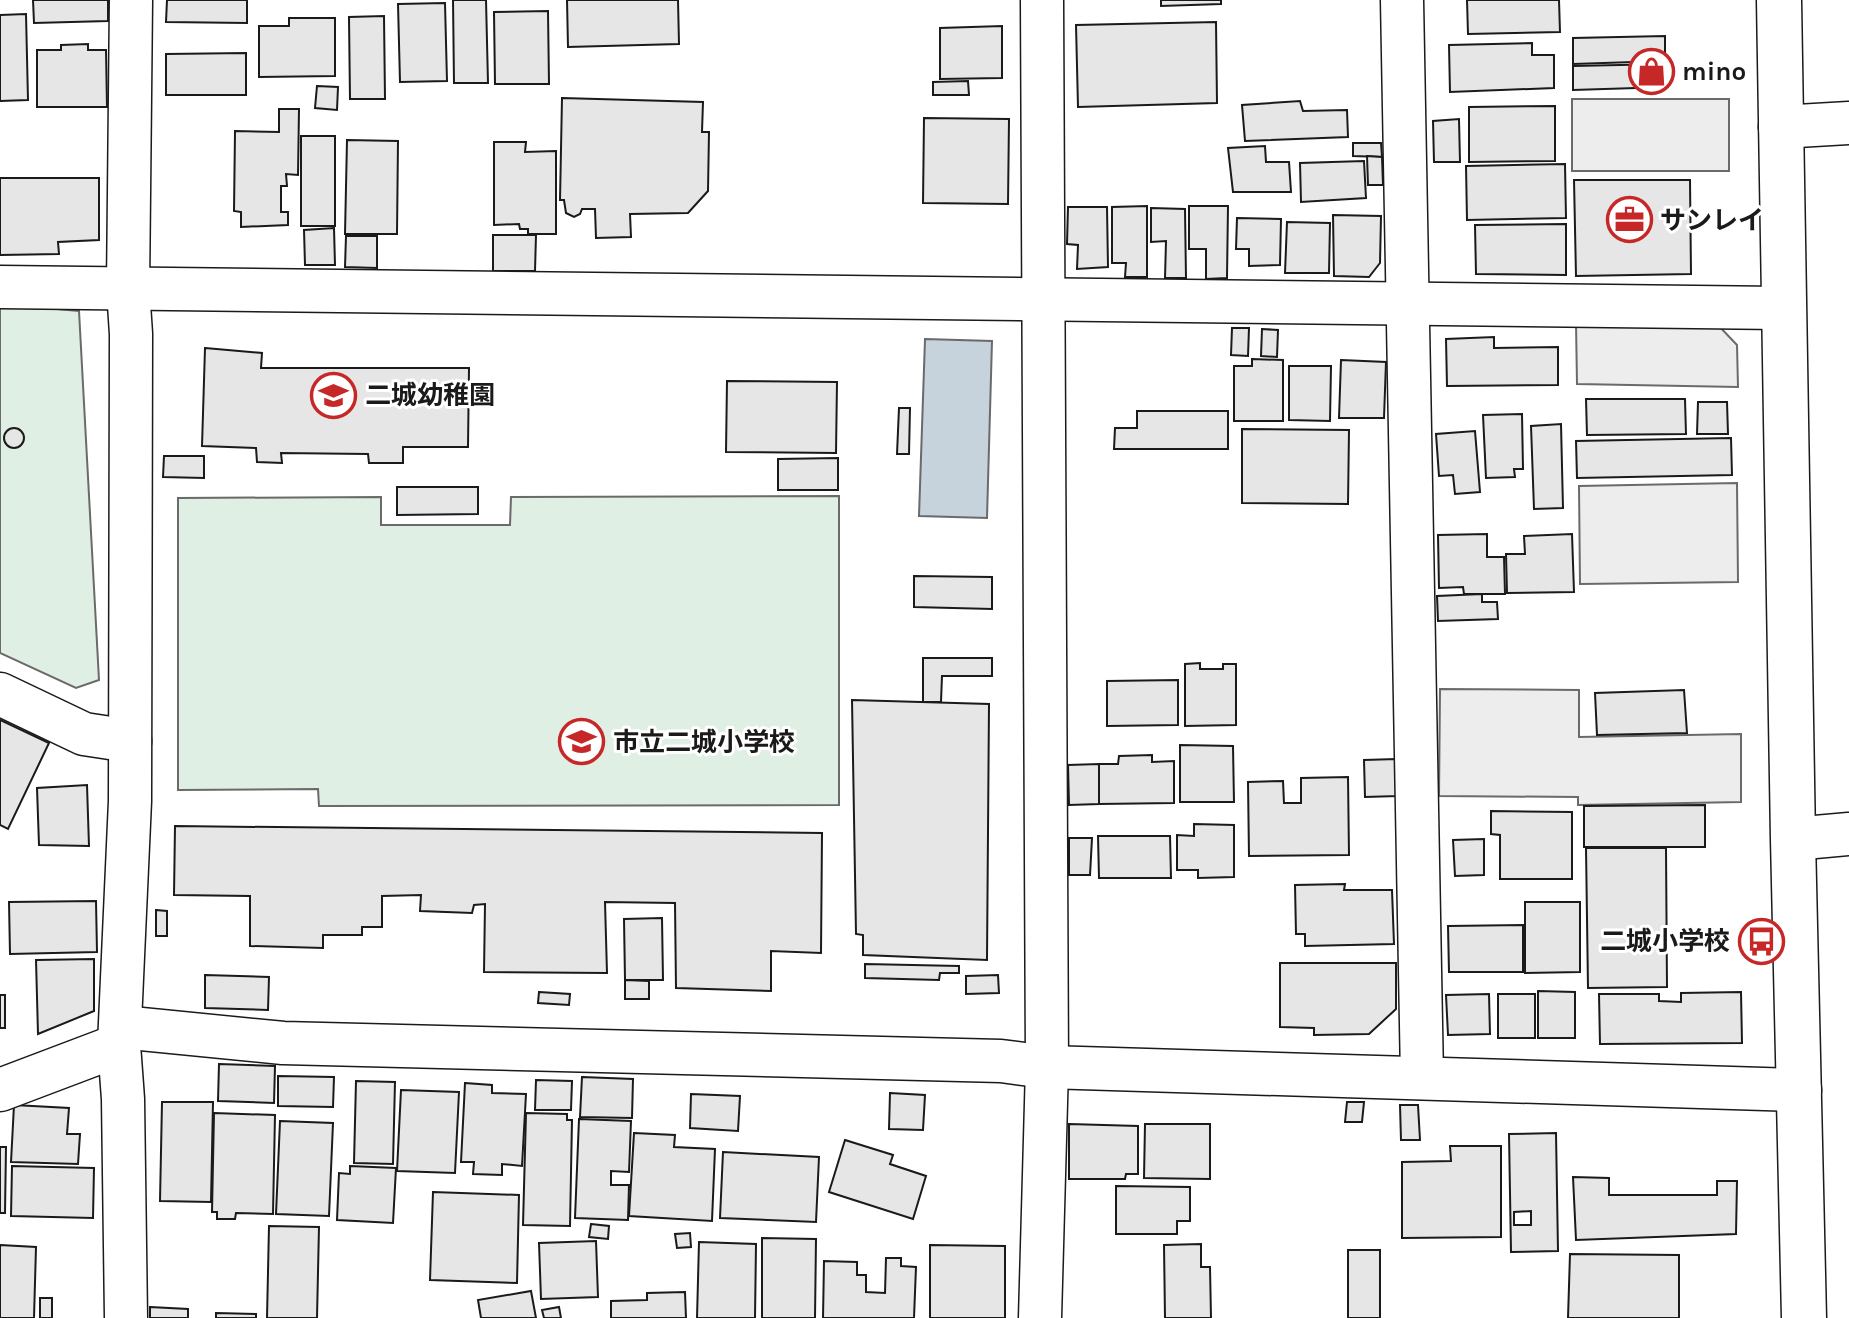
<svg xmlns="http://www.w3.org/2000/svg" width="1849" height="1318" font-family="Karla,'Noto Sans JP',sans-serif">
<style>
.green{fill:#e0efe3;stroke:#6a6a6a;stroke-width:2}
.parking{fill:#ededed;stroke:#6a6a6a;stroke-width:2}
.water{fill:#c6d2dc;stroke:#6a6a6a;stroke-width:2}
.building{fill:#e6e6e6;stroke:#1a1a1a;stroke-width:2;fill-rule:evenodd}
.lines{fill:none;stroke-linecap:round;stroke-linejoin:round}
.minor-casing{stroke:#1a1a1a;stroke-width:45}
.tertiary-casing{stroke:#1a1a1a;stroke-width:47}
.minor{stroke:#fff;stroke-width:42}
.tertiary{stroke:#fff;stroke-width:44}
.labels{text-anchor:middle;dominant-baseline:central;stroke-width:6;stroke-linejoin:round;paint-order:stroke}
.poi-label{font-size:26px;font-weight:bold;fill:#1a1a1a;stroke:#fff;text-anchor:start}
</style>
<rect width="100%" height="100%" fill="#fff"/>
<g class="green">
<polygon points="0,304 79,311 99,680 76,688 0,653"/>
<polygon points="839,496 839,805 319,806 318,789 178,790 178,498 381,497 381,525 510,525 511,497"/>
</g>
<g class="parking">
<rect x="1572" y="99" width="157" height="72"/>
<polygon points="1576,323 1717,324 1737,345 1738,387 1577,384"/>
<polygon points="1737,483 1738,582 1580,584 1579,486"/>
<polygon points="1440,689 1579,690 1579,737 1741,734 1741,802 1578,805 1578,797 1439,796"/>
</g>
<polygon class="water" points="925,339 992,341 987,518 919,516"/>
<g class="building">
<polygon points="33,0 108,0 108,21 34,23"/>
<polygon points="167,0 247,0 247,23 166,22"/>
<polygon points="453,0 486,0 488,83 454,83"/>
<polygon points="567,0 678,0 679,44 568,47"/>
<polygon points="1161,0 1221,0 1221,4 1161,6"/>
<polygon points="1467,0 1559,0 1560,32 1468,34"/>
<polygon points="445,3 447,81 400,82 398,4"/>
<polygon points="548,11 549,84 495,84 494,12"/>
<polygon points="26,14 28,100 0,101 0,15"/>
<polygon points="384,16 385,99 350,99 349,17"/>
<polygon points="289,18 335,18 335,76 259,77 259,26 289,26"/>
<polygon points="1216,22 1217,103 1078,107 1076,25"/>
<polygon points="1002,26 1002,78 940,79 940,28"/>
<polygon points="1665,36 1665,61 1573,64 1573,38"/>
<polygon points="1532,43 1532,55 1554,55 1554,88 1450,92 1449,45"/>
<polygon points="88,44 88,50 106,50 107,107 37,107 37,50 61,50 61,45"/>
<polygon points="246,53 246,95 166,95 166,54"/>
<polygon points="1667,64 1668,87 1573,90 1573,66"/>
<polygon points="968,81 969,95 933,95 933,82"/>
<polygon points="317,86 338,87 337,110 315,108"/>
<polygon points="562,98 703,102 702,132 709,132 708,191 688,213 630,214 631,237 596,238 595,209 582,209 580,214 574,217 566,213 564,200 560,200"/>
<polygon points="1300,101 1303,111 1347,110 1348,137 1245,141 1242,105"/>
<polygon points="1555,106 1555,161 1469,162 1469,107"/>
<polygon points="279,109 299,109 298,175 286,174 287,186 281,186 281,212 288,212 288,225 241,227 241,212 234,211 235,131 279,132"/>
<polygon points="924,118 1009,119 1008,204 923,203"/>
<polygon points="1459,119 1460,162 1434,162 1433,121"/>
<rect x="301" y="136" width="34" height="90"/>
<polygon points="347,140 398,141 397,234 345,234"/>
<polygon points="494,142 526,142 525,152 556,151 556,234 528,234 528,229 520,229 519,224 494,225"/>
<polygon points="1353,143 1381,143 1382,157 1353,156"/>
<polygon points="1265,146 1266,162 1289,162 1291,192 1233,192 1228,148"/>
<polygon points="1367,156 1382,157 1383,185 1368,185"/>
<polygon points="1364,161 1366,198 1301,202 1300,163"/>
<polygon points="1565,164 1566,218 1467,220 1466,166"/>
<polygon points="0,178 99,178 99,240 58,242 59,254 0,255"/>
<polygon points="1574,180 1690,180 1691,274 1576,276"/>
<polygon points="1147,206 1147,277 1125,277 1126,263 1112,263 1112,207"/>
<polygon points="1189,206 1228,206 1227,278 1206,279 1206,249 1189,249"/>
<polygon points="1068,207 1107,207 1108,267 1077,269 1078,245 1067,244"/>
<polygon points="1151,208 1185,209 1186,278 1165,278 1166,241 1151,242"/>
<polygon points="1333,215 1381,216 1380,263 1369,277 1334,276"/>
<polygon points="1237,218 1281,219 1280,265 1249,266 1249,249 1236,249"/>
<polygon points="1287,222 1330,223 1329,273 1285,273"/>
<polygon points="1566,224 1566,275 1476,274 1475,225"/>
<polygon points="334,228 335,265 305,265 304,230"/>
<polygon points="493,235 536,235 535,271 493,271"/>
<polygon points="346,236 377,236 377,268 345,267"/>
<polygon points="1232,328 1249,328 1248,356 1231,355"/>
<polygon points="1262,329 1278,330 1277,357 1261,356"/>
<polygon points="1494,337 1494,348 1558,347 1558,385 1447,386 1446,339"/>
<polygon points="205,348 262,353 261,368 469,368 468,447 403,447 403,463 369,463 368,454 281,453 282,463 257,462 256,448 202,446"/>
<polygon points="1252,359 1283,360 1283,421 1234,421 1234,366 1252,366"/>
<polygon points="1341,360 1386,362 1384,418 1339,418"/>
<polygon points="1289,366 1331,366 1330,421 1289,420"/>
<polygon points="727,381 837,382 836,453 726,452"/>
<polygon points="1586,399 1685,399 1686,434 1587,435"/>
<polygon points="1698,402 1727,402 1728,434 1697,434"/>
<polygon points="899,408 910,408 909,454 897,454"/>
<polygon points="1137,411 1228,411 1228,449 1114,449 1115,428 1137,428"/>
<polygon points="1522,414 1523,469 1514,469 1515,477 1486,478 1483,415"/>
<polygon points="1561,424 1563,508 1534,509 1531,426"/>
<circle cx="14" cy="438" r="10"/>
<polygon points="1242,429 1349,430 1348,504 1242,503"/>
<polygon points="1475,431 1480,492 1455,494 1453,475 1439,476 1436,434"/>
<polygon points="1731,438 1732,475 1577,478 1576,441"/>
<polygon points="164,456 204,456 204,478 163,477"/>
<polygon points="838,458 838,490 778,490 778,459"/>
<polygon points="397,487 478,487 478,514 397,515"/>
<polygon points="1487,534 1487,557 1504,557 1505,594 1464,594 1463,587 1439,588 1438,535"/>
<polygon points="1572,534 1574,592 1507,593 1506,554 1525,554 1524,536"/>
<polygon points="914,576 992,577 992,609 914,607"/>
<polygon points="1482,594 1482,602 1497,602 1498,619 1438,621 1437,596"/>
<polygon points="923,658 992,658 992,676 942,676 941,702 923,702"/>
<polygon points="1200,663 1200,669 1223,669 1223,664 1236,664 1236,725 1185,726 1185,664"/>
<polygon points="1178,680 1178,725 1107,726 1107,681"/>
<polygon points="1684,690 1687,733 1597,735 1595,693"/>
<polygon points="852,700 989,704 987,960 863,955 863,935 856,934"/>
<polygon points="0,720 49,743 8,829 0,825"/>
<polygon points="1180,745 1233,746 1234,802 1180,802"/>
<polygon points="1152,755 1152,762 1174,761 1174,803 1099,804 1099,764 1118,764 1119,756"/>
<polygon points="1396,759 1398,796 1365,797 1364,760"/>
<polygon points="1099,764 1099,804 1069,805 1068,765"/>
<polygon points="1348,777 1349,855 1249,856 1248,782 1283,781 1284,803 1301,803 1301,778"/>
<polygon points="87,785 89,846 39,845 37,788"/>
<polygon points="1705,805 1705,847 1584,847 1584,806"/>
<polygon points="1491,811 1572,812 1572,879 1500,879 1500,835 1491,834"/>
<polygon points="1194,824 1234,825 1234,877 1198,878 1198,870 1177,870 1177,835 1194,836"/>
<polygon points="175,826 822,833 821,953 771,951 771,991 676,988 675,903 605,902 607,973 484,972 485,904 474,905 472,913 420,911 421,895 382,896 382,927 362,927 362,935 323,935 323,948 250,946 250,896 174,895"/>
<polygon points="1098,836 1170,836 1171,878 1099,878"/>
<polygon points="1069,838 1092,838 1090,875 1069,875"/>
<polygon points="1484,839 1484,875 1455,876 1453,840"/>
<polygon points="1586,848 1666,848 1667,987 1588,988"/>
<polygon points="1345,884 1344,890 1392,890 1394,944 1305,946 1305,934 1296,934 1295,885"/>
<polygon points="96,901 97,952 10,954 9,902"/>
<polygon points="1525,902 1580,902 1580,972 1525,973"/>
<polygon points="156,910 167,911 167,936 156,936"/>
<polygon points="662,918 663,980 625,980 624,919"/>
<polygon points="1523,925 1523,972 1449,972 1448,926"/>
<polygon points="94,959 94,1011 38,1034 36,960"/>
<polygon points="1280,963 1396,963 1396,1009 1369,1034 1314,1035 1314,1028 1280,1027"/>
<polygon points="865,964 959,966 959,973 940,973 939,980 865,978"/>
<polygon points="205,975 269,977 268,1010 205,1008"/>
<polygon points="998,975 999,993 966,994 966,976"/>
<polygon points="625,980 649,981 649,999 625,999"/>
<polygon points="1538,991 1575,992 1575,1038 1538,1038"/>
<polygon points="539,992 570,994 569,1005 538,1003"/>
<polygon points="1741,992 1742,1043 1600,1044 1599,994 1659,994 1659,1001 1681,1002 1681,993"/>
<polygon points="1489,994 1490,1034 1448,1035 1446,995"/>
<rect x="1498" y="994" width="37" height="44"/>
<rect x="0" y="995" width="5" height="33"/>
<polygon points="219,1064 275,1066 274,1103 218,1101"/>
<polygon points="278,1076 334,1077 333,1107 278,1106"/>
<polygon points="582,1077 633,1079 632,1118 580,1117"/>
<polygon points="536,1080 572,1081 571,1110 535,1110"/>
<polygon points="356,1081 395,1082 393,1164 354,1163"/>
<polygon points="465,1083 492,1085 492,1093 526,1094 522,1166 502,1164 502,1175 473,1174 474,1162 461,1162"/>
<polygon points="401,1090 459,1092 455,1173 397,1171"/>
<polygon points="890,1093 925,1095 923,1130 889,1129"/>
<polygon points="691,1094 740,1096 738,1131 690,1128"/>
<polygon points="162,1102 213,1102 211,1202 160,1201"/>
<polygon points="1347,1102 1364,1102 1362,1122 1345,1122"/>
<polygon points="14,1105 69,1108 67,1134 80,1134 78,1164 11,1162"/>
<polygon points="1400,1105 1418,1105 1420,1140 1401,1140"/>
<polygon points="214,1113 275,1115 273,1214 236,1213 235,1219 217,1219 217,1212 212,1212"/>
<polygon points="526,1113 567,1114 567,1120 572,1120 570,1226 523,1225"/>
<polygon points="579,1119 631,1121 629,1172 611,1171 611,1185 629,1185 628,1220 575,1218"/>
<polygon points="280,1121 333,1123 329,1216 276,1214"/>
<polygon points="1069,1124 1138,1126 1138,1174 1126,1174 1125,1179 1069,1179"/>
<polygon points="1145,1124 1210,1124 1210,1179 1144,1178"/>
<polygon points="634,1133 675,1135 674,1147 715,1149 712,1221 629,1216"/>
<path d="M1556,1133L1558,1251L1511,1252L1509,1134ZM1531,1211V1225H1514V1212Z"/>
<polygon points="845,1140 893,1155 890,1164 926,1176 913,1219 829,1192"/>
<polygon points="1450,1146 1501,1146 1501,1237 1402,1238 1402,1162 1451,1161"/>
<polygon points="0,1147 6,1147 5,1213 0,1213"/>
<polygon points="723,1152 819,1157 816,1222 720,1218"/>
<polygon points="12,1166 94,1168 93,1218 11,1216"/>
<polygon points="350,1166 396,1168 393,1223 337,1220 339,1173 350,1174"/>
<polygon points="1573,1177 1609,1178 1609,1195 1717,1195 1717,1181 1737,1181 1736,1234 1576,1240"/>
<polygon points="1116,1186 1190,1187 1190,1221 1177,1221 1177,1234 1116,1234"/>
<polygon points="433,1192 519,1195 517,1283 430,1280"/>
<polygon points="591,1224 609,1226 608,1239 589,1237"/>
<polygon points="269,1226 319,1227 317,1318 267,1318"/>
<polygon points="690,1233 691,1247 677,1248 675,1234"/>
<polygon points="762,1238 816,1239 815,1318 762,1318"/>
<polygon points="596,1241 598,1297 541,1299 539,1243"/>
<polygon points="699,1242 756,1244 755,1318 697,1318"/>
<polygon points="1201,1244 1201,1267 1210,1267 1211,1318 1165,1318 1164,1245"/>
<polygon points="0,1245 36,1247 34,1318 0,1318"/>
<polygon points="930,1245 1005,1246 1005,1318 930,1318"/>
<rect x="1348" y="1250" width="32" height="68"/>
<polygon points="1570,1254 1679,1255 1679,1318 1568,1318"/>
<polygon points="886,1258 901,1258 901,1266 916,1267 914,1318 823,1318 824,1261 857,1262 857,1275 866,1275 866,1292 885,1293"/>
<polygon points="531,1291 536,1318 481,1318 478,1300"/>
<polygon points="685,1292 686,1318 611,1318 611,1301 647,1300 647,1293"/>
<rect x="40" y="1298" width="12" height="20"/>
<polygon points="150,1307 188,1309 188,1318 150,1318"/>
<polygon points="559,1307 561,1318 544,1318 542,1310"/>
<polygon points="216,1313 256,1314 256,1318 216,1318"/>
</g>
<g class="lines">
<defs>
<g id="minor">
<polyline points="1402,0 1422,1078"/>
<polyline points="1780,127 1849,123"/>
<polyline points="0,287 1784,308"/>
<polyline points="0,694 84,734 130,741"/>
<polyline points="1793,839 1849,834"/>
<polyline points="121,1027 283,1043 1001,1061 1047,1067 1800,1090"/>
<polyline points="0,1090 119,1045"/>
<polyline points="126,1318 123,1099 119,1045 130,801 131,334 128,289 131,0"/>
<polyline points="1040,1318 1047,1067 1042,0"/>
</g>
<polyline id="tertiary" points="1779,0 1793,839 1804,1318"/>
</defs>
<use href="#minor" class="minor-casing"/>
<use href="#tertiary" class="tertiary-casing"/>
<use href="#minor" class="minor"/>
<use href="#tertiary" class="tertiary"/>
</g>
<defs>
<symbol id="shop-ring" viewBox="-11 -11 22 22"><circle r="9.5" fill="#fff" stroke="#c62828" stroke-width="1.5"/><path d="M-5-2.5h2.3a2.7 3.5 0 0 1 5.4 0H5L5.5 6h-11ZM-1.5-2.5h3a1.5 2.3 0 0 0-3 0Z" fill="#c62828"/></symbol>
<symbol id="office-ring" viewBox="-11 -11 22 22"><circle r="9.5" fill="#fff" stroke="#c62828" stroke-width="1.5"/><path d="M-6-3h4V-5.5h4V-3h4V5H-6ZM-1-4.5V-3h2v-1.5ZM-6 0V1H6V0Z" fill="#c62828"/></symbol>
<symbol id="school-ring" viewBox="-11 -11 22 22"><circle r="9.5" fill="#fff" stroke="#c62828" stroke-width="1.5"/><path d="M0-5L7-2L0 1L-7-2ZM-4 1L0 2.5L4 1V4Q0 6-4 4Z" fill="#c62828"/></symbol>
<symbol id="bus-ring" viewBox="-11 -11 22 22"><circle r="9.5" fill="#fff" stroke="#c62828" stroke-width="1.5"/><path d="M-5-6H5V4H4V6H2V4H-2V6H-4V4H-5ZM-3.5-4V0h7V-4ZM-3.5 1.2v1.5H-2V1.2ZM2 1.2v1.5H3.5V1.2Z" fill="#c62828"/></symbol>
</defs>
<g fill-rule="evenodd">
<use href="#shop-ring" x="1626" y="46" width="51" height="51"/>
<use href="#office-ring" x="1604" y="194" width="51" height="51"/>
<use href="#school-ring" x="308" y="370" width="51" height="51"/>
<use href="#school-ring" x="556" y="716" width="51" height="51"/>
<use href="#bus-ring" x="1736" y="916" width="51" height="51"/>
</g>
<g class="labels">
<g class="poi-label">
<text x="1682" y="71">mino</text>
<text x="1660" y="220">サンレイ</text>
<text x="365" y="395">二城幼稚園</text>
<text x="613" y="742">市立二城小学校</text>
<text x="1730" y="941" text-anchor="end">二城小学校</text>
</g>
</g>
</svg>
